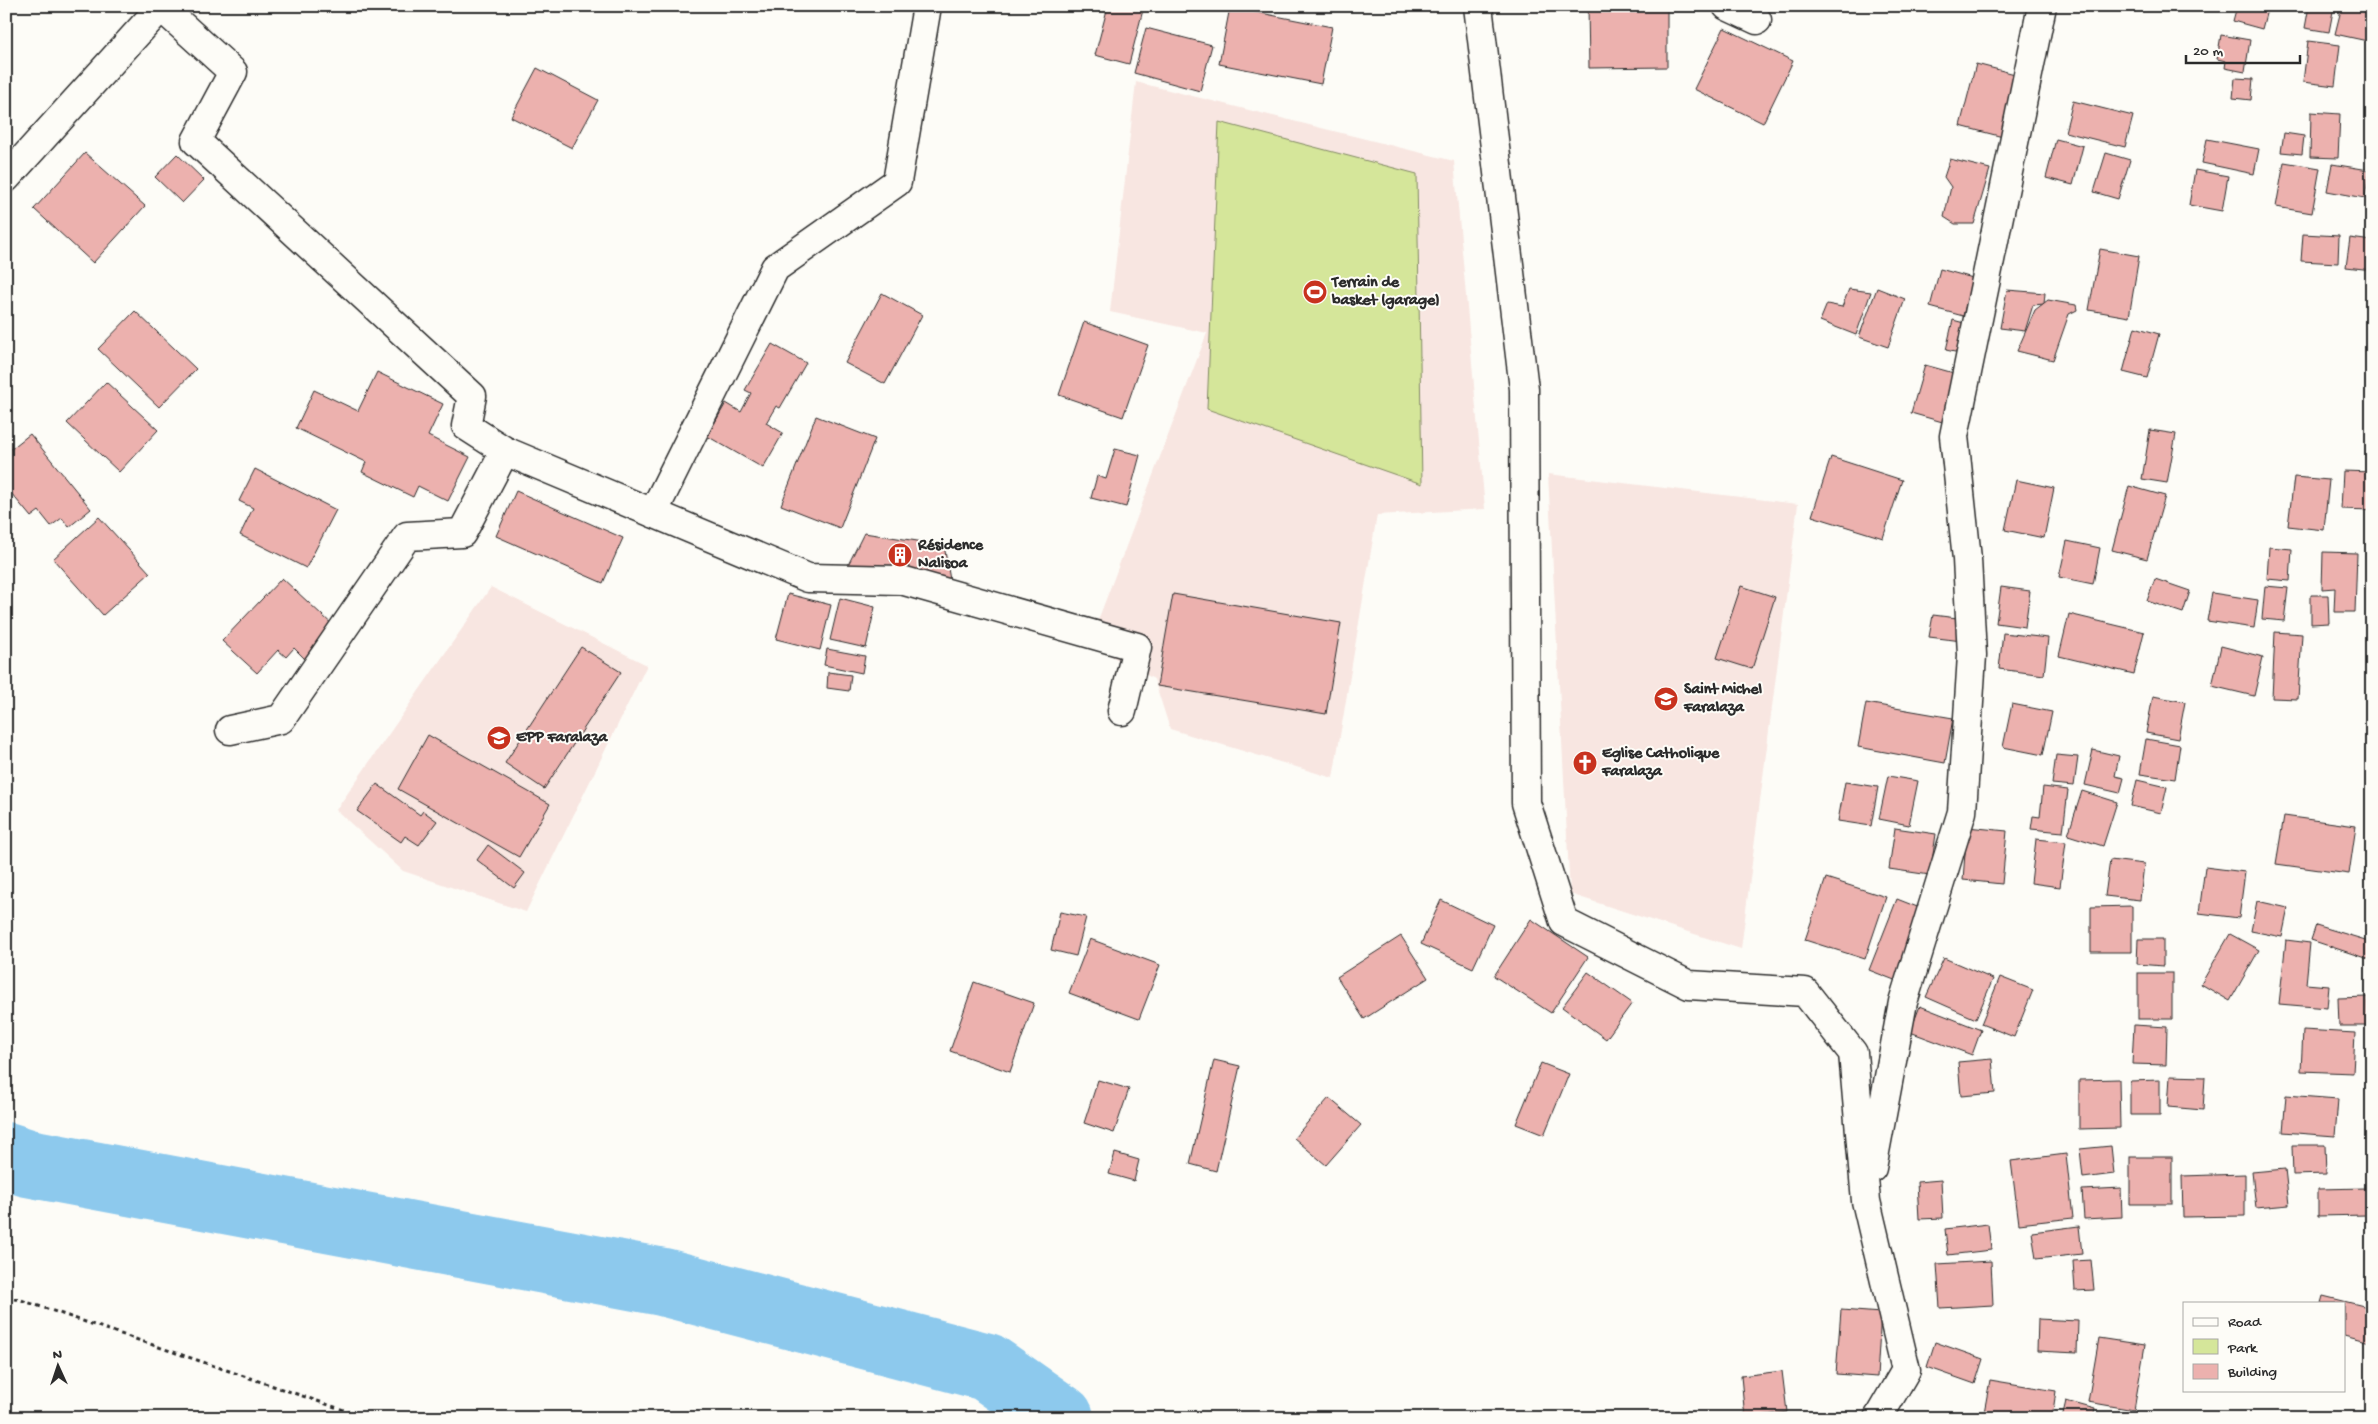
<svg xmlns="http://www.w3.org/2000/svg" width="2378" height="1424" font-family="'Gochi Hand',sans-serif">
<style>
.built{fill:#f8e6e1}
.green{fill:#d5e69a;stroke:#808862}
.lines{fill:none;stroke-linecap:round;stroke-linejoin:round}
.river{stroke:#8dc9ed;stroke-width:68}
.building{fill:#ecb1ae;stroke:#2b2b2b}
.street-casing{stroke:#2b2b2b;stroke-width:31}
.path{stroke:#2b2b2b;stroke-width:3;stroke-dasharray:4 4;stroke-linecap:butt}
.street{stroke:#fdfcf7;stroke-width:28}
.labels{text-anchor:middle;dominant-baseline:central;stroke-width:4;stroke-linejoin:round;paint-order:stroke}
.poi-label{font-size:16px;font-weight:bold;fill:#2b2b2b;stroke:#fdfcf7;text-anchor:start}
</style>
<rect width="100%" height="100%" fill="#fdfcf7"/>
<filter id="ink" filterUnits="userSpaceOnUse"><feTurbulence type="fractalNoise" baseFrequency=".02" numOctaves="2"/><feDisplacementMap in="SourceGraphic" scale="10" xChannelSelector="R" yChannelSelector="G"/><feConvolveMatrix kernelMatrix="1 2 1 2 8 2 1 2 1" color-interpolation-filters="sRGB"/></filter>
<g filter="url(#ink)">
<g class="built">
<polygon points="1136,82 1454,161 1485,509 1377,515 1333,778 1170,729 1154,679 1089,644 1207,333 1110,312"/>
<polygon points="1548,474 1798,504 1741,949 1570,894"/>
<polygon points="491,587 647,665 526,912 403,871 336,810"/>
</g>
<polygon class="green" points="1219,122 1417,174 1422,484 1207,409"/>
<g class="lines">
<polyline class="river" points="6,1156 28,1163 663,1282 987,1367 1060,1418"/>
</g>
<g class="building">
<polygon points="1108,6 1144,6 1129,64 1095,55"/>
<polygon points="1588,6 1667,6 1667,67 1589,68"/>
<polygon points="2237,6 2268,6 2262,29 2233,21"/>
<polygon points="2309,6 2334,6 2329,32 2305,28"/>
<polygon points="2342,6 2372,13 2372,42 2335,34"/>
<polygon points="1230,7 1332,27 1321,84 1219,64"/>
<polygon points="1146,28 1212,45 1200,91 1134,73"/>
<polygon points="1724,28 1793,61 1763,123 1694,89"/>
<polygon points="2221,35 2250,40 2245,72 2225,68 2226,61 2217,59"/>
<polygon points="2308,41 2340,45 2335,86 2303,82"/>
<polygon points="1976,64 2019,75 2003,137 1960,126"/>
<polygon points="537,68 598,100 572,148 511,117"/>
<polygon points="2235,78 2253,79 2251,100 2233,98"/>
<polygon points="2073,101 2133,116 2125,147 2065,132"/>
<polygon points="2311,112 2340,114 2338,158 2310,157"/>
<polygon points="2284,133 2304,136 2302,154 2281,152"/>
<polygon points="2056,139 2083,146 2073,185 2046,178"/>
<polygon points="2207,139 2259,149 2254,174 2202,163"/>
<polygon points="85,153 145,206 93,263 34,209"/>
<polygon points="2106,153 2130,160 2118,199 2094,192"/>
<polygon points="177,154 204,180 182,203 155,177"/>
<polygon points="1950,159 1990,169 1974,224 1955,224 1944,217 1951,187 1944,177"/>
<polygon points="2284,162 2320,168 2312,213 2276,207"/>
<polygon points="2332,164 2369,170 2365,198 2327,191"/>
<polygon points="2195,170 2228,176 2222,211 2189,205"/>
<polygon points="2303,234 2339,236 2338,263 2301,261"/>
<polygon points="2350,238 2372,241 2372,270 2346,267"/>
<polygon points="2100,249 2139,256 2129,317 2089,310"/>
<polygon points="1940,269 1973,278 1963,316 1930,307"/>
<polygon points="1877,288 1905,299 1888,347 1859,337"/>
<polygon points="1849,289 1871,292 1856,335 1820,321 1827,304 1842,307"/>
<polygon points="2007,290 2045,293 2044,304 2033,305 2025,331 2000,328"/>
<polygon points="882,293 922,315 885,384 845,363"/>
<polygon points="2048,300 2076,305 2077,310 2069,314 2053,360 2017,351 2035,310"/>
<polygon points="135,311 196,369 159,407 98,349"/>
<polygon points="1953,320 1975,326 1968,355 1946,350"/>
<polygon points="1084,322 1148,345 1123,417 1059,395"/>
<polygon points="2135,327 2159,334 2147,378 2123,372"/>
<polygon points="772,344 806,363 780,408 776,406 766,423 783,433 763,468 707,436 726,403 741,412 751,393 745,390"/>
<polygon points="1925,365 1961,375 1946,423 1911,413"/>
<polygon points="377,372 443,404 428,436 470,457 448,501 418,486 413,497 362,472 366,462 296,428 314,390 358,411"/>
<polygon points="106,382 158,430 119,472 67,423"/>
<polygon points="816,416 875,439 840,528 781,505"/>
<polygon points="2150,430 2176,434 2167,483 2142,479"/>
<polygon points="30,434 91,509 69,527 62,518 51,526 39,511 31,517 6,487 6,453"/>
<polygon points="1115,449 1140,455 1126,507 1091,498 1097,476 1106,479"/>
<polygon points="1831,457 1902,480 1883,538 1812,516"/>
<polygon points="255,469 336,510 306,568 240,535 253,508 239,501"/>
<polygon points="2343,471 2372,472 2372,510 2341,509"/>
<polygon points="2294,477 2329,480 2324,530 2288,526"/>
<polygon points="2016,480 2054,488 2044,538 2005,530"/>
<polygon points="2129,486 2165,496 2147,559 2112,550"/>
<polygon points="516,491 623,538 603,583 496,536"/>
<polygon points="99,517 150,573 103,615 53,559"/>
<polygon points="864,533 944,545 950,580 901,568 848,565"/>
<polygon points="2067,541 2100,548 2093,584 2059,577"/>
<polygon points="2269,547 2292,549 2290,581 2267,579"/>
<polygon points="2323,552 2357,553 2355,612 2334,612 2335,588 2322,589"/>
<polygon points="282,578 336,628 306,660 294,648 286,657 278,650 257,673 222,641"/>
<polygon points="2155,579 2190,591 2183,613 2147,601"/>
<polygon points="1741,586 1775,597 1752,669 1717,658"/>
<polygon points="2265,586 2288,588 2284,621 2262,619"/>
<polygon points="2001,587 2030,591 2025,627 1996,623"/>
<polygon points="2212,593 2258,600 2254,628 2207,621"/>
<polygon points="788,594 831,605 820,650 776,639"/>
<polygon points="1173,594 1341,623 1326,714 1157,686"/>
<polygon points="2311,595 2328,595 2329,623 2311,624"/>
<polygon points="840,598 875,607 866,648 830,640"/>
<polygon points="2069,614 2144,632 2134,674 2059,656"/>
<polygon points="1933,615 1965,619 1962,641 1929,637"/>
<polygon points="2275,632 2302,634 2298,699 2272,698"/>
<polygon points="2003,633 2048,638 2044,675 1999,669"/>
<polygon points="2221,646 2263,657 2254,696 2212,686"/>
<polygon points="581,647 621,672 544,789 505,763"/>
<polygon points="827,649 865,656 862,673 824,665"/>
<polygon points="828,672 851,675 849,691 827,688"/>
<polygon points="2153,696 2185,702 2178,739 2146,733"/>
<polygon points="1866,703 1953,718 1945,763 1858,747"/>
<polygon points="2012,704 2052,712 2043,755 2003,747"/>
<polygon points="428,735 550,804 519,857 398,789"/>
<polygon points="2146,739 2180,745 2175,779 2140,774"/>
<polygon points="2093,750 2119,756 2115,776 2124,778 2120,793 2085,785"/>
<polygon points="2056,755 2078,757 2074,786 2052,784"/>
<polygon points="1888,776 1918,781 1909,825 1879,819"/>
<polygon points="2137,780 2167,787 2161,813 2131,806"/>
<polygon points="1845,782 1878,787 1871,826 1838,821"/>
<polygon points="377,784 420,815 423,811 437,821 419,845 405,836 401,842 357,811"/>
<polygon points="2043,787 2068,790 2063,832 2031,829 2033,816 2040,817"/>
<polygon points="2082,791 2117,802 2103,846 2068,835"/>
<polygon points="2284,816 2356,826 2349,874 2276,864"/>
<polygon points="1967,827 2007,831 2002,884 1963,880"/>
<polygon points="1895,828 1936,834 1930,875 1889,869"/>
<polygon points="2036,839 2066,842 2060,887 2031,883"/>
<polygon points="488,845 525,873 514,888 477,860"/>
<polygon points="2110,860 2144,864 2140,900 2105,896"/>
<polygon points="2205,867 2245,872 2239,918 2199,913"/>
<polygon points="1826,878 1886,897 1865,959 1805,940"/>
<polygon points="1897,899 1925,910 1897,981 1869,970"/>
<polygon points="1441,900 1493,925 1473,968 1421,944"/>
<polygon points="2257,901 2288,908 2282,937 2251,931"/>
<polygon points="2132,906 2132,952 2091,952 2091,907"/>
<polygon points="1060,912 1086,917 1076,956 1051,950"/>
<polygon points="1531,919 1588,957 1551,1013 1494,976"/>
<polygon points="2316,925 2372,942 2371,960 2311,940"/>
<polygon points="2230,934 2259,950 2230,1001 2201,984"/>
<polygon points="1401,936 1428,978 1364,1019 1337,977"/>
<polygon points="1090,939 1160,965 1139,1019 1069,993"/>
<polygon points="2138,939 2163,939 2163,966 2137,964"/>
<polygon points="2286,940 2310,943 2306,984 2329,986 2327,1008 2279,1004"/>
<polygon points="1944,958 1993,979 1976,1019 1926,997"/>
<polygon points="1588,972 1632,1003 1606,1039 1562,1007"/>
<rect x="2138" y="973" width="34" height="46"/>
<polygon points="2000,977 2033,990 2014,1037 1981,1024"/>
<polygon points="974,982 1034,1003 1010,1072 950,1051"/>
<polygon points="2367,997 2368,1026 2339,1026 2338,998"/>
<polygon points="1920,1006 1981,1030 1972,1055 1910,1032"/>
<polygon points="2134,1025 2167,1027 2166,1065 2132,1064"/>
<polygon points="2303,1030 2355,1033 2353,1073 2301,1071"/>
<polygon points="1992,1059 1995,1093 1961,1096 1958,1062"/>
<polygon points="1214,1060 1240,1066 1216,1171 1190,1164"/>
<polygon points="1541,1063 1569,1074 1544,1135 1516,1124"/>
<polygon points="2170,1076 2205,1077 2203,1110 2168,1107"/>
<polygon points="2119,1079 2120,1128 2079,1129 2079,1080"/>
<polygon points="1098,1080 1129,1089 1114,1133 1084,1123"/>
<polygon points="2160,1080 2160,1115 2130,1115 2130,1081"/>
<polygon points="2286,1095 2338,1099 2335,1136 2283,1132"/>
<polygon points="1329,1098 1361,1125 1326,1165 1294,1138"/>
<polygon points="2292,1145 2325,1145 2326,1174 2293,1175"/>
<polygon points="2111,1146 2114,1174 2083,1178 2080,1149"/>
<polygon points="1115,1153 1139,1160 1134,1181 1109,1174"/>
<polygon points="2066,1154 2073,1218 2019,1224 2011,1161"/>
<rect x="2130" y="1157" width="42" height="47"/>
<rect x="2370" y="1160" width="2" height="38"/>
<polygon points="2285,1169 2289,1205 2256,1208 2252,1172"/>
<polygon points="2245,1174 2245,1216 2183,1217 2182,1176"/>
<polygon points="1941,1180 1943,1218 1919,1219 1917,1182"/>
<polygon points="2121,1188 2122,1217 2084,1219 2082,1190"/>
<polygon points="2367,1188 2367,1215 2318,1216 2318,1189"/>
<polygon points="1988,1224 1991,1250 1948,1255 1945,1229"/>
<polygon points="2079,1226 2082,1254 2036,1259 2032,1232"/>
<polygon points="2091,1260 2094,1290 2075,1291 2073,1261"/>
<polygon points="1991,1261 1993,1305 1940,1308 1937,1264"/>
<polygon points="2323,1296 2372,1308 2371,1342 2344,1335 2344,1303 2321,1303"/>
<polygon points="1841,1310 1881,1313 1877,1377 1836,1374"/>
<polygon points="2038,1319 2078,1321 2077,1353 2037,1351"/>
<polygon points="2099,1338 2145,1345 2134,1410 2088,1402"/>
<polygon points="1935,1342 1983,1359 1975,1384 1927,1367"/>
<polygon points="1782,1371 1787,1412 1745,1418 1741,1376"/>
<polygon points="1990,1380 2056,1391 2052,1418 1983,1418"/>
<polygon points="2066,1401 2095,1409 2093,1418 2062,1418"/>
</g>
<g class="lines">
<defs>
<g id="street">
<polyline points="160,6 233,72 196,141 472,396 466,426 505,451 462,533 407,536 281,719 230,730"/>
<polyline points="1478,6 1524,389 1526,803 1564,922 1689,985 1805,992 1853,1053 1866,1201 1906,1370 1878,1418"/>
<polyline points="1727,6 1757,20"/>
<polyline points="6,178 161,7"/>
<polyline points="505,451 808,578 901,580 1137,647 1122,711"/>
<polyline points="653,513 775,268 897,182 927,6"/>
<polyline points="1872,1168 1903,1002 1962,812 1972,655 1967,559 1954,436 2042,6"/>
</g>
</defs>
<use href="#street" class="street-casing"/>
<polyline class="path" points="6,1298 21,1300 367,1418"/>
<use href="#street" class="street"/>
</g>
</g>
<defs>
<symbol id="stadium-disc" viewBox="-11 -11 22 22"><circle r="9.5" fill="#c8321e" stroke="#fdfcf7"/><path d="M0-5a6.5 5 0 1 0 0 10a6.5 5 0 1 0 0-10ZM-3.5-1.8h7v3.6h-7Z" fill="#fff"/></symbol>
<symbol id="building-disc" viewBox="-11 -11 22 22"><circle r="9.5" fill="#c8321e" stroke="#fdfcf7"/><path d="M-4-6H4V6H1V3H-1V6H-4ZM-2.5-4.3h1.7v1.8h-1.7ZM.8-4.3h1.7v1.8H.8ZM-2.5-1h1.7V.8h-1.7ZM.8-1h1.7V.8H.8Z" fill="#fff"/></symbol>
<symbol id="school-disc" viewBox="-11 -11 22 22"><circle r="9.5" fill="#c8321e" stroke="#fdfcf7"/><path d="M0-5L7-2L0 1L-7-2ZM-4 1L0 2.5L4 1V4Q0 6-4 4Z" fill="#fff"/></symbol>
<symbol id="church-disc" viewBox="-11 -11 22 22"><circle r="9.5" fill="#c8321e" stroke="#fdfcf7"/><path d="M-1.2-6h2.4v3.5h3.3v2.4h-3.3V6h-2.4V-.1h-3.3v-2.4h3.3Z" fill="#fff"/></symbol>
</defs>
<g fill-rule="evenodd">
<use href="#stadium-disc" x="1301" y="278" width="28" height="28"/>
<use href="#building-disc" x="886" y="541" width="28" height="28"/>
<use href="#school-disc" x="1652" y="685" width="28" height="28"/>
<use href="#school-disc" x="485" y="724" width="28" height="28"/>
<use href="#church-disc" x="1571" y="749" width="28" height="28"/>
</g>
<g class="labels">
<g class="poi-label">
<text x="1332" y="283">Terrain de<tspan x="1332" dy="18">basket (garage)</tspan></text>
<text x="918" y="546">Résidence<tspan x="918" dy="18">Nalisoa</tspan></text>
<text x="1684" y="690">Saint Michel<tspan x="1684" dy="18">Faralaza</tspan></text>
<text x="516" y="738">EPP Faralaza</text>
<text x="1602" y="754">Eglise Catholique<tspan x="1602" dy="18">Faralaza</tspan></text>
</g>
</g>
<rect width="2378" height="1424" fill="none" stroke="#fdfcf7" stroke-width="25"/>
<rect x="12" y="12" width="2353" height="1399" fill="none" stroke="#2b2b2b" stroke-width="2" filter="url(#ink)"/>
<rect x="2183" y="1302" width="162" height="90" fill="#fdfcf7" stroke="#a9a8a5"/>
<rect x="2193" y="1318" width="25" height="8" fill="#fdfcf7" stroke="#a9a8a5"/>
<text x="2228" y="1326" font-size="15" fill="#2b2b2b">Road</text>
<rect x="2193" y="1339" width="25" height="15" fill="#d5e69a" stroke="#a9a8a5"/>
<text x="2228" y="1352" font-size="15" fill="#2b2b2b">Park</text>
<rect x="2193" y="1364" width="25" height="15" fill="#ecb1ae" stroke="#a9a8a5"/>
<text x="2228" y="1376" font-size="15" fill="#2b2b2b">Building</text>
<g transform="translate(58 1366) rotate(357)" stroke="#fdfcf7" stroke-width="4" paint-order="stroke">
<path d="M0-4L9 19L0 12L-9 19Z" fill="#2b2b2b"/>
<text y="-8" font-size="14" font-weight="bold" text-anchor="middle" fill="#2b2b2b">N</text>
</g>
<path d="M2186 55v8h114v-8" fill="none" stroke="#2b2b2b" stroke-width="2.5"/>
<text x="2193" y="55" font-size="15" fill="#2b2b2b" stroke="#fdfcf7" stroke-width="4" paint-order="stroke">20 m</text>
</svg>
